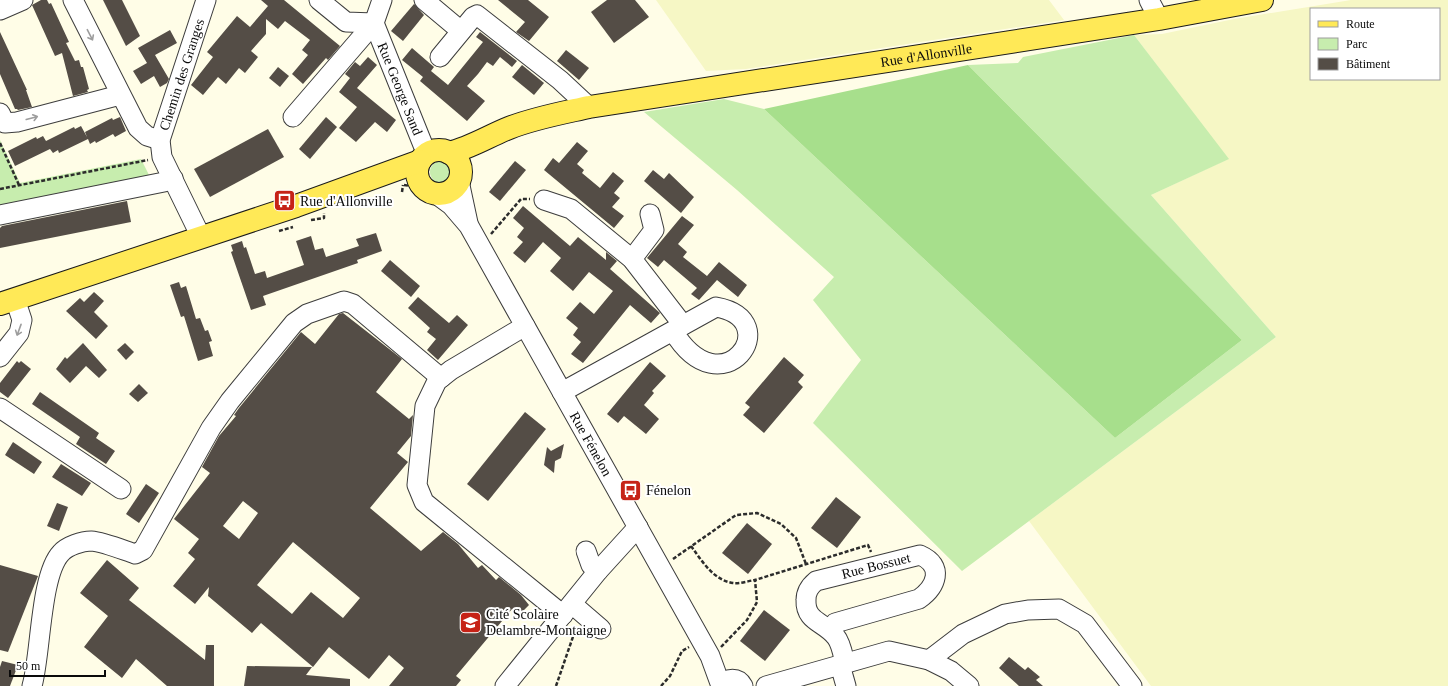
<svg xmlns="http://www.w3.org/2000/svg" width="1448" height="686" font-family="Georgia,serif">
<style>
.farmland{fill:#f6f7c5;fill-rule:evenodd}
.green{fill:#c7edae}
.forest{fill:#a7df8c}
.building{fill:#544d46;fill-rule:evenodd}
.lines{fill:none;stroke-linecap:round;stroke-linejoin:round}
.minor-casing{stroke:#3d3d3d;stroke-width:21}
.major-casing{stroke:#1b1b1b;stroke-width:24}
.path{stroke:#2c2c2c;stroke-width:2.5;stroke-dasharray:4 2;stroke-linecap:butt}
.minor{stroke:#fff;stroke-width:19}
.major{stroke:#ffe957;stroke-width:22}
.oneway{stroke:#9d9d9d}
.labels{text-anchor:middle;dominant-baseline:central;stroke-width:4;stroke-linejoin:round;paint-order:stroke}
.street-label{font-size:14px;fill:#0a0a0a;stroke:#fff}
.poi-label{font-size:14px;fill:#0a0a0a;stroke:#fff;text-anchor:start}
</style>
<rect width="100%" height="100%" fill="#fffde7"/>
<g class="farmland">
<polygon points="656,0 1049,0 1064,20 746,69 706,71"/>
<path d="M1351,0H1448V686H1151L1029,521L1276,337L1151,195L1228,159L1134,35L1162,34L1234,19ZM1311,9H1439V79H1311Z"/>
</g>
<g class="green">
<polygon points="1134,35 1229,159 1151,195 1276,337 962,571 813,423 861,360 813,300 834,277 737,190 644,112 724,99 764,109 1115,438 1242,340 968,65 1018,63 1023,57"/>
<polygon points="0,140 20,183 141,159 150,177 0,207"/>
<circle cx="441" cy="172" r="11"/>
</g>
<polygon class="forest" points="968,65 1242,340 1115,438 764,109"/>
<g class="building">
<polygon points="41,0 47,0 49,4 51,3 69,42 66,43 75,61 79,60 81,67 83,67 89,89 87,90 88,92 73,96 62,53 55,56 32,5"/>
<polygon points="103,0 122,0 140,36 126,46"/>
<polygon points="261,0 284,0 340,46 328,60 326,58 303,84 292,74 308,55 302,50 310,40 285,21 278,29 266,19 266,34 251,51 258,57 245,73 239,68 226,84 218,77 203,95 191,85 213,57 207,52 237,16 250,27 268,6"/>
<polygon points="498,0 528,0 549,17 529,41 516,32 525,22"/>
<polygon points="607,0 635,0 649,17 614,43 591,12"/>
<polygon points="414,4 424,15 403,41 391,31"/>
<polygon points="170,30 177,43 155,55 169,79 167,83 160,87 154,76 141,84 133,71 147,63 138,48"/>
<polygon points="0,32 27,90 26,90 32,107 18,110 17,109 15,109 0,74"/>
<polygon points="480,32 517,61 512,67 500,57 493,66 487,62 478,74 467,86 485,101 467,121 420,81 423,77 402,60 412,48 434,67 431,71 448,85 483,42 476,37"/>
<polygon points="566,50 589,68 579,80 557,61"/>
<polygon points="368,57 377,65 357,88 396,120 387,132 375,122 356,142 339,128 357,107 339,92 350,78 345,74 355,62 360,66"/>
<polygon points="522,65 544,83 534,95 512,77"/>
<polygon points="278,67 289,76 280,87 269,78"/>
<polygon points="120,117 126,131 115,137 113,134 96,143 95,141 90,144 88,139 59,153 58,150 53,153 50,149 15,166 8,151 36,137 37,139 43,136 46,141 74,127 75,129 81,126 87,137 85,132 112,118 113,120"/>
<polygon points="326,117 337,127 310,159 299,149"/>
<polygon points="268,129 284,157 210,197 194,169"/>
<polygon points="577,142 588,151 577,164 584,170 582,173 600,188 613,172 624,181 614,193 620,198 612,207 624,216 614,228 544,170 553,158 559,163"/>
<polygon points="515,161 526,170 500,201 489,192"/>
<polygon points="653,170 664,179 669,173 694,197 681,213 644,181"/>
<polygon points="127,201 131,222 0,248 0,228 2,226"/>
<polygon points="523,206 570,246 578,237 606,260 606,252 617,261 610,269 660,313 651,323 630,305 583,363 571,354 581,342 573,335 578,328 566,318 580,302 594,314 613,291 589,272 573,291 550,271 561,258 543,242 525,263 513,253 523,242 517,237 524,228 513,218"/>
<polygon points="682,216 694,225 678,244 687,252 683,257 707,276 719,262 747,285 738,297 717,280 699,300 691,294 697,288 664,260 658,267 647,258"/>
<polygon points="376,233 382,251 357,260 358,263 263,296 266,305 251,310 231,252 233,251 231,245 242,241 244,248 246,247 255,274 265,271 267,278 304,265 296,241 311,236 315,250 323,248 326,257 359,246 356,239"/>
<polygon points="390,260 420,286 411,297 381,271"/>
<polygon points="179,282 181,288 186,286 196,319 200,318 205,331 208,330 212,341 209,342 213,356 198,361 184,316 181,317 170,285"/>
<polygon points="94,292 104,301 94,312 108,326 96,339 66,311 80,298 84,302"/>
<polygon points="418,297 449,323 457,315 468,325 438,360 427,350 436,339 427,332 430,328 408,308"/>
<path d="M343,313L402,359L376,392L409,419L413,415L411,436L397,453L408,462L370,508L421,551L443,532L458,544L478,568L482,565L496,580L499,577L521,595L529,605L519,615L512,609L456,676L461,680L456,686H389L404,668L389,655L369,679L329,647L313,667L261,623L252,633L208,596L209,587L195,604L173,586L195,559L188,553L199,539L174,519L210,473L202,467L219,436L236,416L234,415L239,408L301,332L315,344L339,314ZM243,501L258,513L239,539L223,526ZM293,542L360,598L343,618L311,592L292,614L257,585Z"/>
<polygon points="83,343 107,370 99,378 86,366 70,383 56,369 65,357 67,359"/>
<polygon points="125,343 134,352 126,360 117,350"/>
<polygon points="784,357 804,375 798,382 803,387 764,433 743,415 750,407 745,403"/>
<polygon points="17,361 19,363 21,361 31,369 8,398 0,392 0,383"/>
<polygon points="650,362 666,376 652,391 654,393 644,405 659,419 646,434 624,416 618,423 607,414"/>
<polygon points="139,384 148,393 138,402 129,394"/>
<polygon points="40,392 99,433 96,438 115,451 106,464 76,444 80,437 32,404"/>
<polygon points="525,412 546,429 488,501 467,484"/>
<polygon points="13,442 42,462 34,474 5,455"/>
<polygon points="564,444 561,458 555,461 554,473 544,465 547,447 551,451"/>
<polygon points="61,464 91,483 82,496 52,477"/>
<polygon points="146,484 159,493 139,523 126,514"/>
<polygon points="836,497 861,517 837,548 811,528"/>
<polygon points="57,503 68,507 59,531 47,526"/>
<polygon points="747,523 772,544 748,574 722,553"/>
<polygon points="107,560 139,588 129,600 205,660 206,645 214,645 214,686 167,686 136,659 122,678 84,647 108,616 80,593"/>
<polygon points="0,565 38,576 8,652 0,650"/>
<polygon points="764,610 790,630 765,661 740,641"/>
<polygon points="1009,657 1025,670 1028,667 1040,677 1036,680 1043,686 1019,686 999,668"/>
<polygon points="2,661 18,665 10,686 0,686 0,667"/>
<polygon points="247,666 312,667 306,675 350,679 350,686 244,686"/>
</g>
<g class="lines">
<defs>
<g id="minor">
<polyline points="73,0 138,128 147,136 160,140"/>
<polyline points="319,0 346,22 374,23"/>
<path id="s1" d="M382,0L374,23L423,145L429,153"/>
<polyline points="424,0 461,31"/>
<polyline points="1149,0 1159,19"/>
<polyline points="0,10 23,0"/>
<polyline points="440,57 473,17 477,15 560,80 589,107"/>
<polyline points="0,113 5,123 17,122 120,95"/>
<polyline points="293,117 374,23"/>
<polyline points="459,181 468,223"/>
<path id="s2" d="M436,194L451,205L469,226L710,656L721,686"/>
<polyline points="544,200 571,209 632,259 683,325"/>
<polyline points="0,215 164,182 173,178"/>
<path id="s3" d="M201,237L162,157L160,140L206,0"/>
<polyline points="632,259 654,230 650,214"/>
<polyline points="525,326 451,370 437,381 425,406 417,485 424,502 563,615"/>
<polyline points="0,357 19,333 22,320 15,299"/>
<path d="M562,392L716,307C788,320 722,412 673,331"/>
<polyline points="0,408 121,489"/>
<polyline points="586,551 591,565 598,571"/>
<polyline points="572,604 601,629"/>
<path d="M830,630L835,623L919,599C936,587 945,566 920,555L816,581C810,586 806,591 806,600C805,622 825,622 836,637C841,643 843,655 845,663"/>
<polyline points="929,660 963,634 1005,614 1028,610 1059,609 1085,624 1132,686"/>
<polyline points="840,665 846,686"/>
<path d="M32,686C41,655 40,575 61,553C67,546 82,541 91,541C104,542 123,550 135,554L143,550L211,428L230,401L294,323L307,314L344,301L353,304L441,378"/>
<polyline points="505,686 598,571 638,527"/>
<path d="M722,686C727,677 738,677 743,686"/>
<polyline points="766,686 889,651 929,660 951,671 969,686"/>
</g>
<g id="major">
<circle cx="439" cy="172" r="22"/>
<path id="s4" d="M449,153C470,148 489,136 509,128C534,118 562,113 589,107L1159,19L1262,0"/>
<polyline points="0,304 296,206 420,161"/>
</g>
</defs>
<use href="#minor" class="minor-casing"/>
<use href="#major" class="major-casing"/>
<g class="path">
<polyline points="0,143 19,185"/>
<polyline points="404,185 423,188"/>
<polyline points="0,189 148,160"/>
<polyline points="402,192 403,185"/>
<polyline points="311,220 324,218 324,213"/>
<polyline points="279,231 293,227"/>
<polyline points="491,234 521,199 530,199"/>
<path d="M691,546C702,561 713,580 733,583C739,584 748,581 755,580"/>
<polyline points="673,559 736,515 757,513 781,524 796,538 806,564"/>
<polyline points="721,647 747,620 757,602 755,580 868,545 871,552"/>
<polyline points="556,686 576,628"/>
<polyline points="661,686 670,676 682,651 689,647"/>
</g>
<use href="#minor" class="minor"/>
<use href="#major" class="major"/>
</g>
<defs><path id="oneway-shaft" d="M-6 0H5M1.5-3L5.5 0L1.5 3" fill="none" stroke-width="1.6" stroke-linecap="round" stroke-linejoin="round"/></defs>
<g class="oneway">
<use href="#oneway-shaft" transform="translate(90 35) rotate(63)"/>
<use href="#oneway-shaft" transform="translate(32 118) rotate(-15)"/>
<use href="#oneway-shaft" transform="translate(19 330) rotate(110)"/>
</g>
<defs>
<symbol id="bus-square" viewBox="-11 -11 22 22"><rect x="-9" y="-9" width="18" height="18" rx="4" fill="#c62216" stroke="#fff"/><path d="M-5-6H5V4H4V6H2V4H-2V6H-4V4H-5ZM-3.5-4V0h7V-4ZM-3.5 1.2v1.5H-2V1.2ZM2 1.2v1.5H3.5V1.2Z" fill="#fff"/></symbol>
<symbol id="university-square" viewBox="-11 -11 22 22"><rect x="-9" y="-9" width="18" height="18" rx="4" fill="#c62216" stroke="#fff"/><path d="M0-5L7-2L0 1L-7-2ZM-4 1L0 2.5L4 1V4Q0 6-4 4Z" fill="#fff"/></symbol>
</defs>
<g fill-rule="evenodd">
<use href="#bus-square" x="272" y="188" width="25" height="25"/>
<use href="#bus-square" x="618" y="478" width="25" height="25"/>
<use href="#university-square" x="458" y="610" width="25" height="25"/>
</g>
<g class="labels">
<g class="street-label">
<text stroke="none"><textPath href="#s4" startOffset="489">Rue d'Allonville</textPath></text>
<text stroke="none"><textPath href="#s3" startOffset="175">Chemin des Granges</textPath></text>
<text stroke="none"><textPath href="#s1" startOffset="95">Rue George Sand</textPath></text>
<text stroke="none"><textPath href="#s2" startOffset="296">Rue Fénelon</textPath></text>
<text transform="translate(876 566) rotate(-14)">Rue Bossuet</text>
</g>
<g class="poi-label">
<text x="300" y="201">Rue d'Allonville</text>
<text x="646" y="490">Fénelon</text>
<text x="486" y="614">Cité Scolaire<tspan x="486" dy="16">Delambre-Montaigne</tspan></text>
</g>
</g>
<rect x="1310" y="8" width="130" height="72" fill="#ffffff" stroke="#9d9d9d"/>
<rect x="1318" y="21" width="20" height="6" fill="#ffe957" stroke="#9d9d9d"/>
<text x="1346" y="28" font-size="12" fill="#0a0a0a">Route</text>
<rect x="1318" y="38" width="20" height="12" fill="#c7edae" stroke="#9d9d9d"/>
<text x="1346" y="48" font-size="12" fill="#0a0a0a">Parc</text>
<rect x="1318" y="58" width="20" height="12" fill="#544d46" stroke="#9d9d9d"/>
<text x="1346" y="68" font-size="12" fill="#0a0a0a">Bâtiment</text>
<path d="M10 670v6h95v-6" fill="none" stroke="#0a0a0a" stroke-width="2"/>
<text x="16" y="670" font-size="12" fill="#0a0a0a" stroke="#ffffff" stroke-width="3" paint-order="stroke">50 m</text>
</svg>
